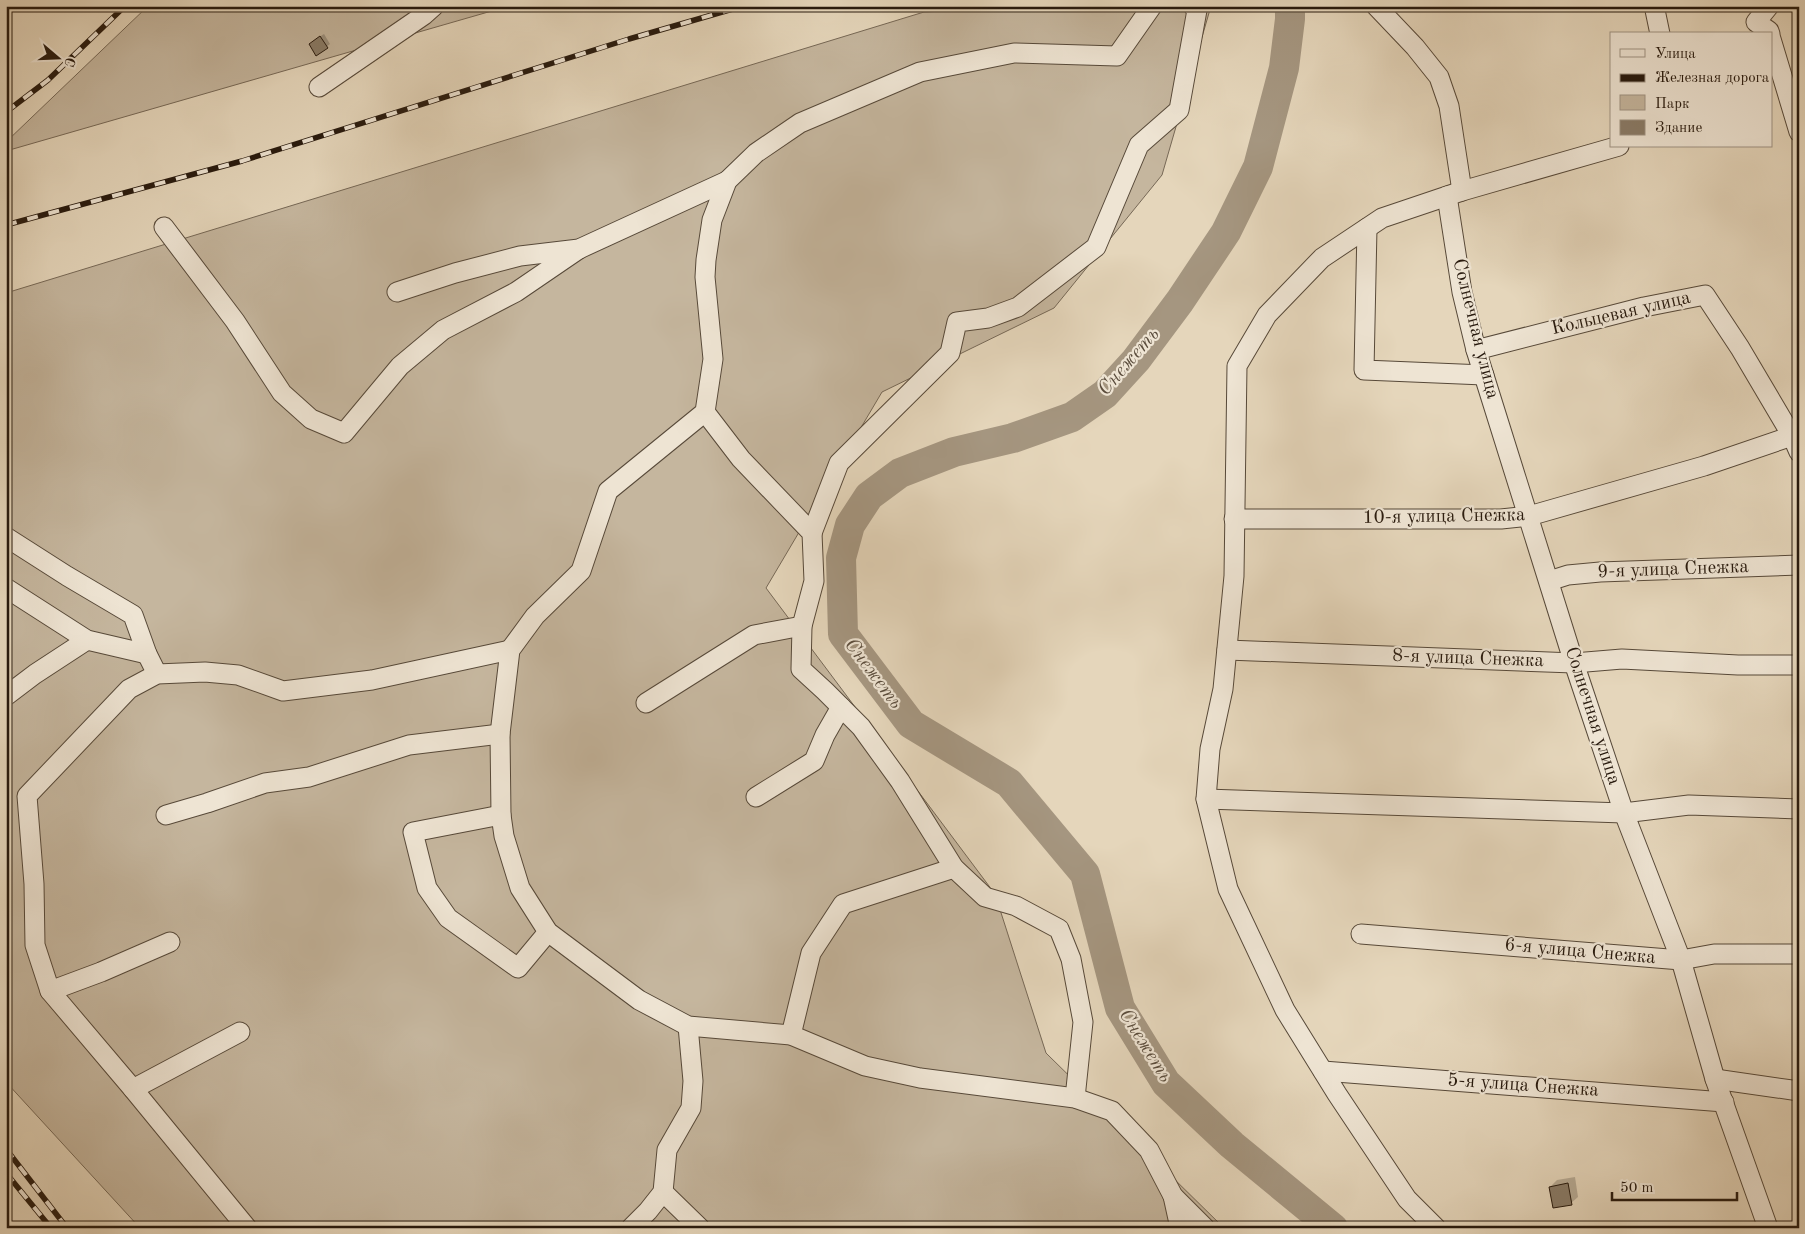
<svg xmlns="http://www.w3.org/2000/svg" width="1805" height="1234" font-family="'Old Standard TT',serif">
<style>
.green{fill:#c5b69e;stroke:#766856}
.shadow{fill:#0003}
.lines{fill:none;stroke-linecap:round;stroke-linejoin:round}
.river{stroke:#a59680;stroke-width:30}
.building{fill:#8a7c68;stroke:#281a0e}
.minor-casing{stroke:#574939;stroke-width:21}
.minor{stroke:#eee4d3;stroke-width:19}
.rail-casing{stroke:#281a0e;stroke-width:5.5}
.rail{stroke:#eee4d3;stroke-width:4;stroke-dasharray:11;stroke-linecap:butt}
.labels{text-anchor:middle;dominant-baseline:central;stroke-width:4.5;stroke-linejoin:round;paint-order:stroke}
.street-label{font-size:19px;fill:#281a0e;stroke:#eee4d3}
.water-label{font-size:20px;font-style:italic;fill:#5a4c3c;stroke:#eee4d3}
</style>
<rect width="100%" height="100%" fill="#e5d6bb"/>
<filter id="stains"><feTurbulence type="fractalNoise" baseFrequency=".004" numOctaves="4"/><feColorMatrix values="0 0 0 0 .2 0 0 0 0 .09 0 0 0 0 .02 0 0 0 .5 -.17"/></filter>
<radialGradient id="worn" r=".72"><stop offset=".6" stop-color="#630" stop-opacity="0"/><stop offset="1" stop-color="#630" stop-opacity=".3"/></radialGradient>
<g class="green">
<polygon points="148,6 509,6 6,151 6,142"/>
<polygon points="1047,6 1211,6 1162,175 1054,308 882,392 766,588 995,894 1046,1053 1224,1228 140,1228 6,1082 6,293 924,12"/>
</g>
<g class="shadow">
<polygon points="324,34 330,44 317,54 313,41"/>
<polygon points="1575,1177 1578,1197 1571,1203 1550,1187 1557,1180"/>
</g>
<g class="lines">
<polyline class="river" points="1290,6 1290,19 1284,68 1258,167 1226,232 1180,301 1136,360 1105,394 1072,417 1013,438 954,452 900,473 869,496 850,525 841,558 843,634 911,724 1009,783 1085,874 1120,1008 1166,1083 1232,1145 1333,1228"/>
</g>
<g class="building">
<polygon points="320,36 328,48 316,56 309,44"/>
<polygon points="1568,1183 1572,1205 1553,1208 1549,1187"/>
</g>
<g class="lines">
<defs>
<g id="minor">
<polyline points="1152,6 1117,56 1014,53 920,72 800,123 756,153 727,181 712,220 706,260 705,277 713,359 705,412 608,491 581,571 535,616 510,650 500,734 501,815 504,836 520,888 548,932 639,1000 688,1026 791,1035 865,1066 920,1078 1075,1098 1112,1111 1149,1150 1173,1196 1205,1228"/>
<polyline points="1376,6 1415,47 1439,77 1449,106 1462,191"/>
<polyline points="1769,6 1756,22 1769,31 1770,34"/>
<polyline points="1655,10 1660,34"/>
<polyline points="1771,39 1799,132"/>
<polyline points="319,87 424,15 434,6"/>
<polyline points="1447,196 1462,292 1476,350 1574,663 1624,813 1681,960 1715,1079 1768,1228"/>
<polyline points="164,227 235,321 282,393 311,419 344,433 400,366 443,330 516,292 579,249"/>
<polyline points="1367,228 1364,370 1484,375"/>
<polyline points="397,292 455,273 520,256 579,249 727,181"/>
<polyline points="1476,350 1644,307 1705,295 1740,348 1792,436 1799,452"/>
<polyline points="705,412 741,459 812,533 814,581 802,626 801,669 825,691 861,727 900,781 954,868 985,897 1016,906 1059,929 1071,959 1083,1022 1075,1098"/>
<polyline points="1234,519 1501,519 1529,516 1704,466 1792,436"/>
<polyline points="812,533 839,463 950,353 957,322 988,318 1018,307 1096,247 1139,145 1179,110 1197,10 1193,6"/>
<polyline points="6,537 67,576 133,615 147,654 157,674"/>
<polyline points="1549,581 1568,575 1600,572 1799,565"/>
<polyline points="6,588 87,640 147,654"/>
<polyline points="1227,650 1574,663 1622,659 1738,665 1799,665"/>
<polyline points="6,696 35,674 87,640"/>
<polyline points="646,703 754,635 802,626"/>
<polyline points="756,797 814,761 825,735 841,707"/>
<polyline points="1206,799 1624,813 1689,805 1799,809"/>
<polyline points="166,815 207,803 265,783 309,777 409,745 500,734"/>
<polyline points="501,815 413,832 427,888 448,918 518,968 548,932"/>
<polyline points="1361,934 1681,960 1714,954 1799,954"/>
<polyline points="50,991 101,972 170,942"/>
<polyline points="791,1035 811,953 843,904 954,868"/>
<polyline points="1323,1071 1724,1102"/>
<polyline points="1715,1079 1799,1091"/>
<polyline points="133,1089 240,1032"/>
<polyline points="663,1192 700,1228"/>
<polyline points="1173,1196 1180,1228"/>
<polyline points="247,1228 133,1089 50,991 35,945 34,884 27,796 129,689 157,674 205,672 238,675 283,691 372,680 510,650"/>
<polyline points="631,1228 648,1211 663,1192 667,1150 691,1108 693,1081 688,1026"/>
<polyline points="1436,1228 1407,1199 1337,1094 1285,1010 1228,889 1206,799 1210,749 1223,689 1234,576 1237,366 1267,315 1322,258 1382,218 1462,191 1619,146"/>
</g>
</defs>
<use href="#minor" class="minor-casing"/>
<use href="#minor" class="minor"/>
<defs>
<g id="rail">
<polyline points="6,112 48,80 125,6"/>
<polyline points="6,225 242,161 629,39 743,6"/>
<polyline points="6,1149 67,1228"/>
<polyline points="6,1173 51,1228"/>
</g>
</defs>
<use href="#rail" class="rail-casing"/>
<use href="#rail" class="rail"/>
</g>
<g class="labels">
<g class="street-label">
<text transform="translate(1621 314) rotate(-13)">Кольцевая улица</text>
<text transform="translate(1475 329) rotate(76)">Солнечная улица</text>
<text transform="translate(1444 517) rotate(-1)">10-я улица Снежка</text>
<text transform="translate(1673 570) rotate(-2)">9-я улица Снежка</text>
<text transform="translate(1468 659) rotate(2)">8-я улица Снежка</text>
<text transform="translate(1592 716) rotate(72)">Солнечная улица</text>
<text transform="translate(1580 952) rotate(5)">6-я улица Снежка</text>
<text transform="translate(1523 1086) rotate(4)">5-я улица Снежка</text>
</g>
<g class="water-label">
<text transform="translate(1129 362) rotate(-49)">Снежеть</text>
<text transform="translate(873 674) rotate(53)">Снежеть</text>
<text transform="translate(1145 1046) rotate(58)">Снежеть</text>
</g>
</g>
<rect width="1805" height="1234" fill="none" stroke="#e5d6bb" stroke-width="25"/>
<rect x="8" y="8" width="1790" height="1219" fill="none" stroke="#281a0e" stroke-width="2.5"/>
<rect x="12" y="12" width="1780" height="1209" fill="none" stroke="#281a0e"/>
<rect x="1610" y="32" width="162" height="115" fill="#eee4d3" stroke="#9f9384"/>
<rect x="1620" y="49" width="25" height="8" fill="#eee4d3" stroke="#9f9384"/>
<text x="1655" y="58" font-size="15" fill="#281a0e">Улица</text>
<rect x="1620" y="74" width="25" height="8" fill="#281a0e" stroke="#9f9384"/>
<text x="1655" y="82" font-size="15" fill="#281a0e">Железная дорога</text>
<rect x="1620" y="95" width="25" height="15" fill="#c5b69e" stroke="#9f9384"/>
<text x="1655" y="108" font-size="15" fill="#281a0e">Парк</text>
<rect x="1620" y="120" width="25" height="15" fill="#8a7c68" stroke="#9f9384"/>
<text x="1655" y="132" font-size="15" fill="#281a0e">Здание</text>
<g transform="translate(58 58) rotate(109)" stroke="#eee4d3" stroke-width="4" paint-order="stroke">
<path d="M0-4L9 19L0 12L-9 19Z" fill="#281a0e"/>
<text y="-8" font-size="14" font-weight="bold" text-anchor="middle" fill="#281a0e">С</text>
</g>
<path d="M1612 1192v8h125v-8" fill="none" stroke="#281a0e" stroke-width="2.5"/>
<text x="1620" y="1192" font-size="15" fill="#281a0e" stroke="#eee4d3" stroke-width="4" paint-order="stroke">50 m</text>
<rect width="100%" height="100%" filter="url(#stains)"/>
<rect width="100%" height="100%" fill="url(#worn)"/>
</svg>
